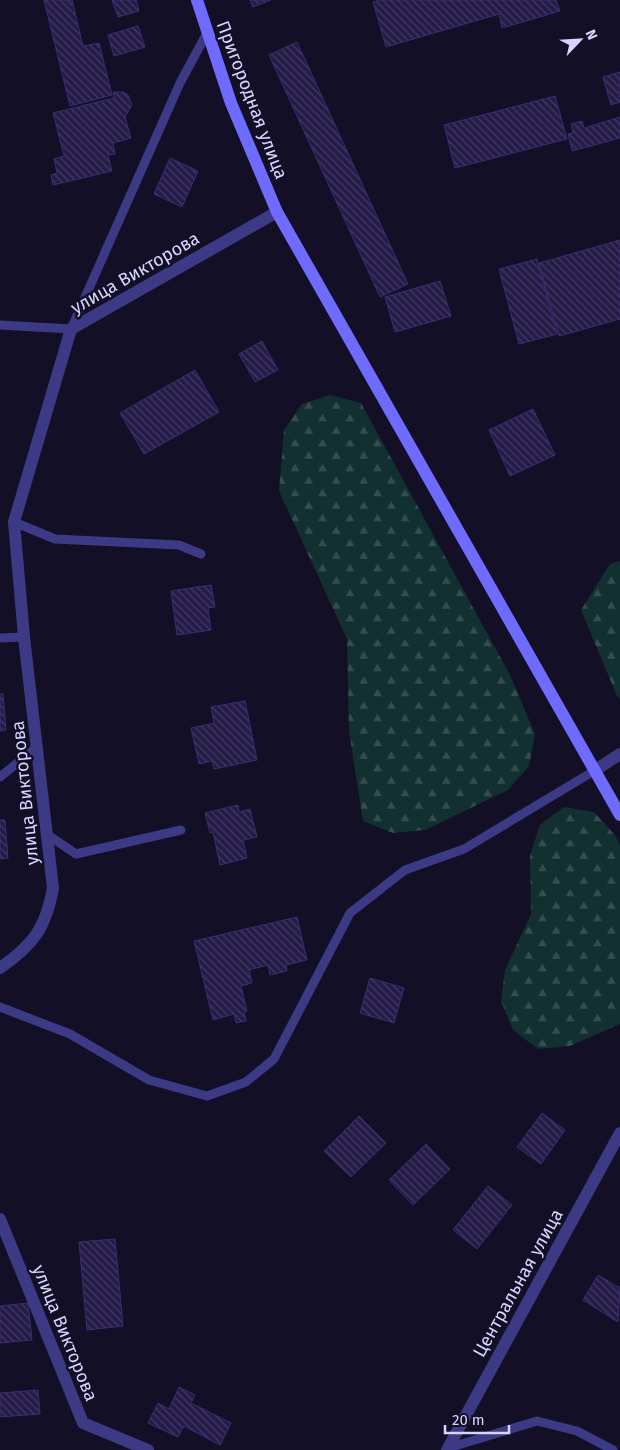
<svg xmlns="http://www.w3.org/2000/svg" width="620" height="1450" font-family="'Fira Sans',sans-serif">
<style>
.forest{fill:url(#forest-firs)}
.building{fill:url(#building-back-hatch);stroke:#3b2d73}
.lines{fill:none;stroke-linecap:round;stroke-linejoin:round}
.lane{stroke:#3d3a85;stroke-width:9}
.street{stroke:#3d3a85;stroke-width:12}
.secondary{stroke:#6f6bff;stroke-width:12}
.labels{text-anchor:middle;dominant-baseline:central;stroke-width:5;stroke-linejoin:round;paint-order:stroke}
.street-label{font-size:18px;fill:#d9d4ff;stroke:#130f26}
</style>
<defs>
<pattern id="forest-firs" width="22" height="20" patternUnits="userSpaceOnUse" patternTransform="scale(1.25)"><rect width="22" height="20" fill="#12302f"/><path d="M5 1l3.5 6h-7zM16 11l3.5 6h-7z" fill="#344d4e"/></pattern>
<pattern id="building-back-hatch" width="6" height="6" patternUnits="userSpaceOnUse" patternTransform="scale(1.25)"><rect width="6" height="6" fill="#241b47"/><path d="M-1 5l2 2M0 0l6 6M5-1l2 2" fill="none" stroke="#433b63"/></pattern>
</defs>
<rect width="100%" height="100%" fill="#130f26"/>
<g class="forest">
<polygon points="330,395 361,403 510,675 535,734 529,766 508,790 425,830 393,833 363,821 349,731 347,639 279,491 284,430 302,404"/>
<polygon points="620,561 620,699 617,696 581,610 610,564"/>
<polygon points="564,807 594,812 615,835 620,845 620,1024 570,1046 538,1049 513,1030 501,1001 505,970 531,914 530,855 540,825"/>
</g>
<g class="building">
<polygon points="44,0 72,0 83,46 99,43 112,95 70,106"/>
<polygon points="112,0 136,0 139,11 118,17"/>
<polygon points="250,0 271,0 253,7"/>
<polygon points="380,0 556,0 560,11 502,28 499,14 386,47 373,2"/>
<polygon points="138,26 145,47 114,56 108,35"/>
<polygon points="297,42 408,284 380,297 269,55"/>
<polygon points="620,72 620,102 611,105 603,77"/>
<polygon points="113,92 123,92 128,95 132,105 125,117 131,138 113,143 115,154 108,155 112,171 53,185 51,175 57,173 54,159 64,156 53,113 114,98"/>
<polygon points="555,96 567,139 455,168 444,125"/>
<polygon points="620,117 620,138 572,151 568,134 573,133 571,124 582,121 584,128"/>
<polygon points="170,158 198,171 182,207 154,194"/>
<polygon points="620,240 620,319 559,336 539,263"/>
<polygon points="537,259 557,334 519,344 499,269"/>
<polygon points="440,281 451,316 395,332 385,297"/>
<polygon points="262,341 278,370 255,382 239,354"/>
<polygon points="195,370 219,412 144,454 120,413"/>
<polygon points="533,409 555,455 510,476 489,430"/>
<polygon points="211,585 215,607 208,608 211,630 177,635 171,591"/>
<polygon points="0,694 3,694 6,730 0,731"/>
<polygon points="245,701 257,760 214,769 212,761 199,764 191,728 214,723 211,707"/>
<polygon points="238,805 239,812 250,809 257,837 243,840 247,858 220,865 213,832 210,833 205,813"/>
<polygon points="0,820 5,820 8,858 0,859"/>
<polygon points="297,917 307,960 286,965 287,971 270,975 268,965 249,970 252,983 241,986 247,1011 244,1012 246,1021 236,1023 234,1014 213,1020 194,941"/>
<polygon points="370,978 404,988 394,1023 360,1013"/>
<polygon points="542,1113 565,1130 541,1164 517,1147"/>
<polygon points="359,1116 386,1143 351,1177 324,1151"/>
<polygon points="426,1144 450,1169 413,1205 389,1180"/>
<polygon points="488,1186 512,1205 477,1249 453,1230"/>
<polygon points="115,1239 123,1326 87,1330 79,1242"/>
<polygon points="598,1275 620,1288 618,1322 583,1300"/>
<polygon points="28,1303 32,1340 0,1343 0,1306"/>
<polygon points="179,1387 195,1395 191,1403 231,1423 220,1445 184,1426 178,1437 148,1423 158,1403 169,1409"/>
<polygon points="38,1390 40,1414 0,1417 0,1393"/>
</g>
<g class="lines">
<g class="lane">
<polyline points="0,325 71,329 180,83 207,33"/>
<polyline points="14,522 55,539 179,545 201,554"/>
<polyline points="0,638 24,637"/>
<polyline points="0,777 38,746"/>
<polyline points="48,835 76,854 181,830"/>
<polyline points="0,1007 70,1034 149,1080 207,1096 246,1082 274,1059 350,913 405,870 464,849 594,771"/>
<polyline points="448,1448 537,1421 577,1431 613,1450"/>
</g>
<g class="street">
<polyline points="594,771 620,754"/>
<path d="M0,968C33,945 46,928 53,888L24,637L14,522L71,329L277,212"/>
<polyline points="0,1219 83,1423 148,1450"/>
<polyline points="447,1450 620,1133"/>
</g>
<polyline class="secondary" points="197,0 231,103 277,212 620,815"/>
</g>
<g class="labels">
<g class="street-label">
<text transform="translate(252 100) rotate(69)">Пригородная улица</text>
<text transform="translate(135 273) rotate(-30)">улица Викторова</text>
<text transform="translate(25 793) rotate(-96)">улица Викторова</text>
<text transform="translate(518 1283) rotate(-61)">Центральная улица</text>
<text transform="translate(65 1333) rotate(68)">улица Викторова</text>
</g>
</g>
<g transform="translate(580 40) rotate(65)" stroke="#130f26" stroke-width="4" paint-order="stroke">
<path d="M0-4L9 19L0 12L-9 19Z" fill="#d9d4ff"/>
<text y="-8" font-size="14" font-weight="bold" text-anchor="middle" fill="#d9d4ff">N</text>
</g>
<path d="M445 1425v8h64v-8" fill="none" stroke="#d9d4ff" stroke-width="2.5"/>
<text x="452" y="1425" font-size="15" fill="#d9d4ff" stroke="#130f26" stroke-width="4" paint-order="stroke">20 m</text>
</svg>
